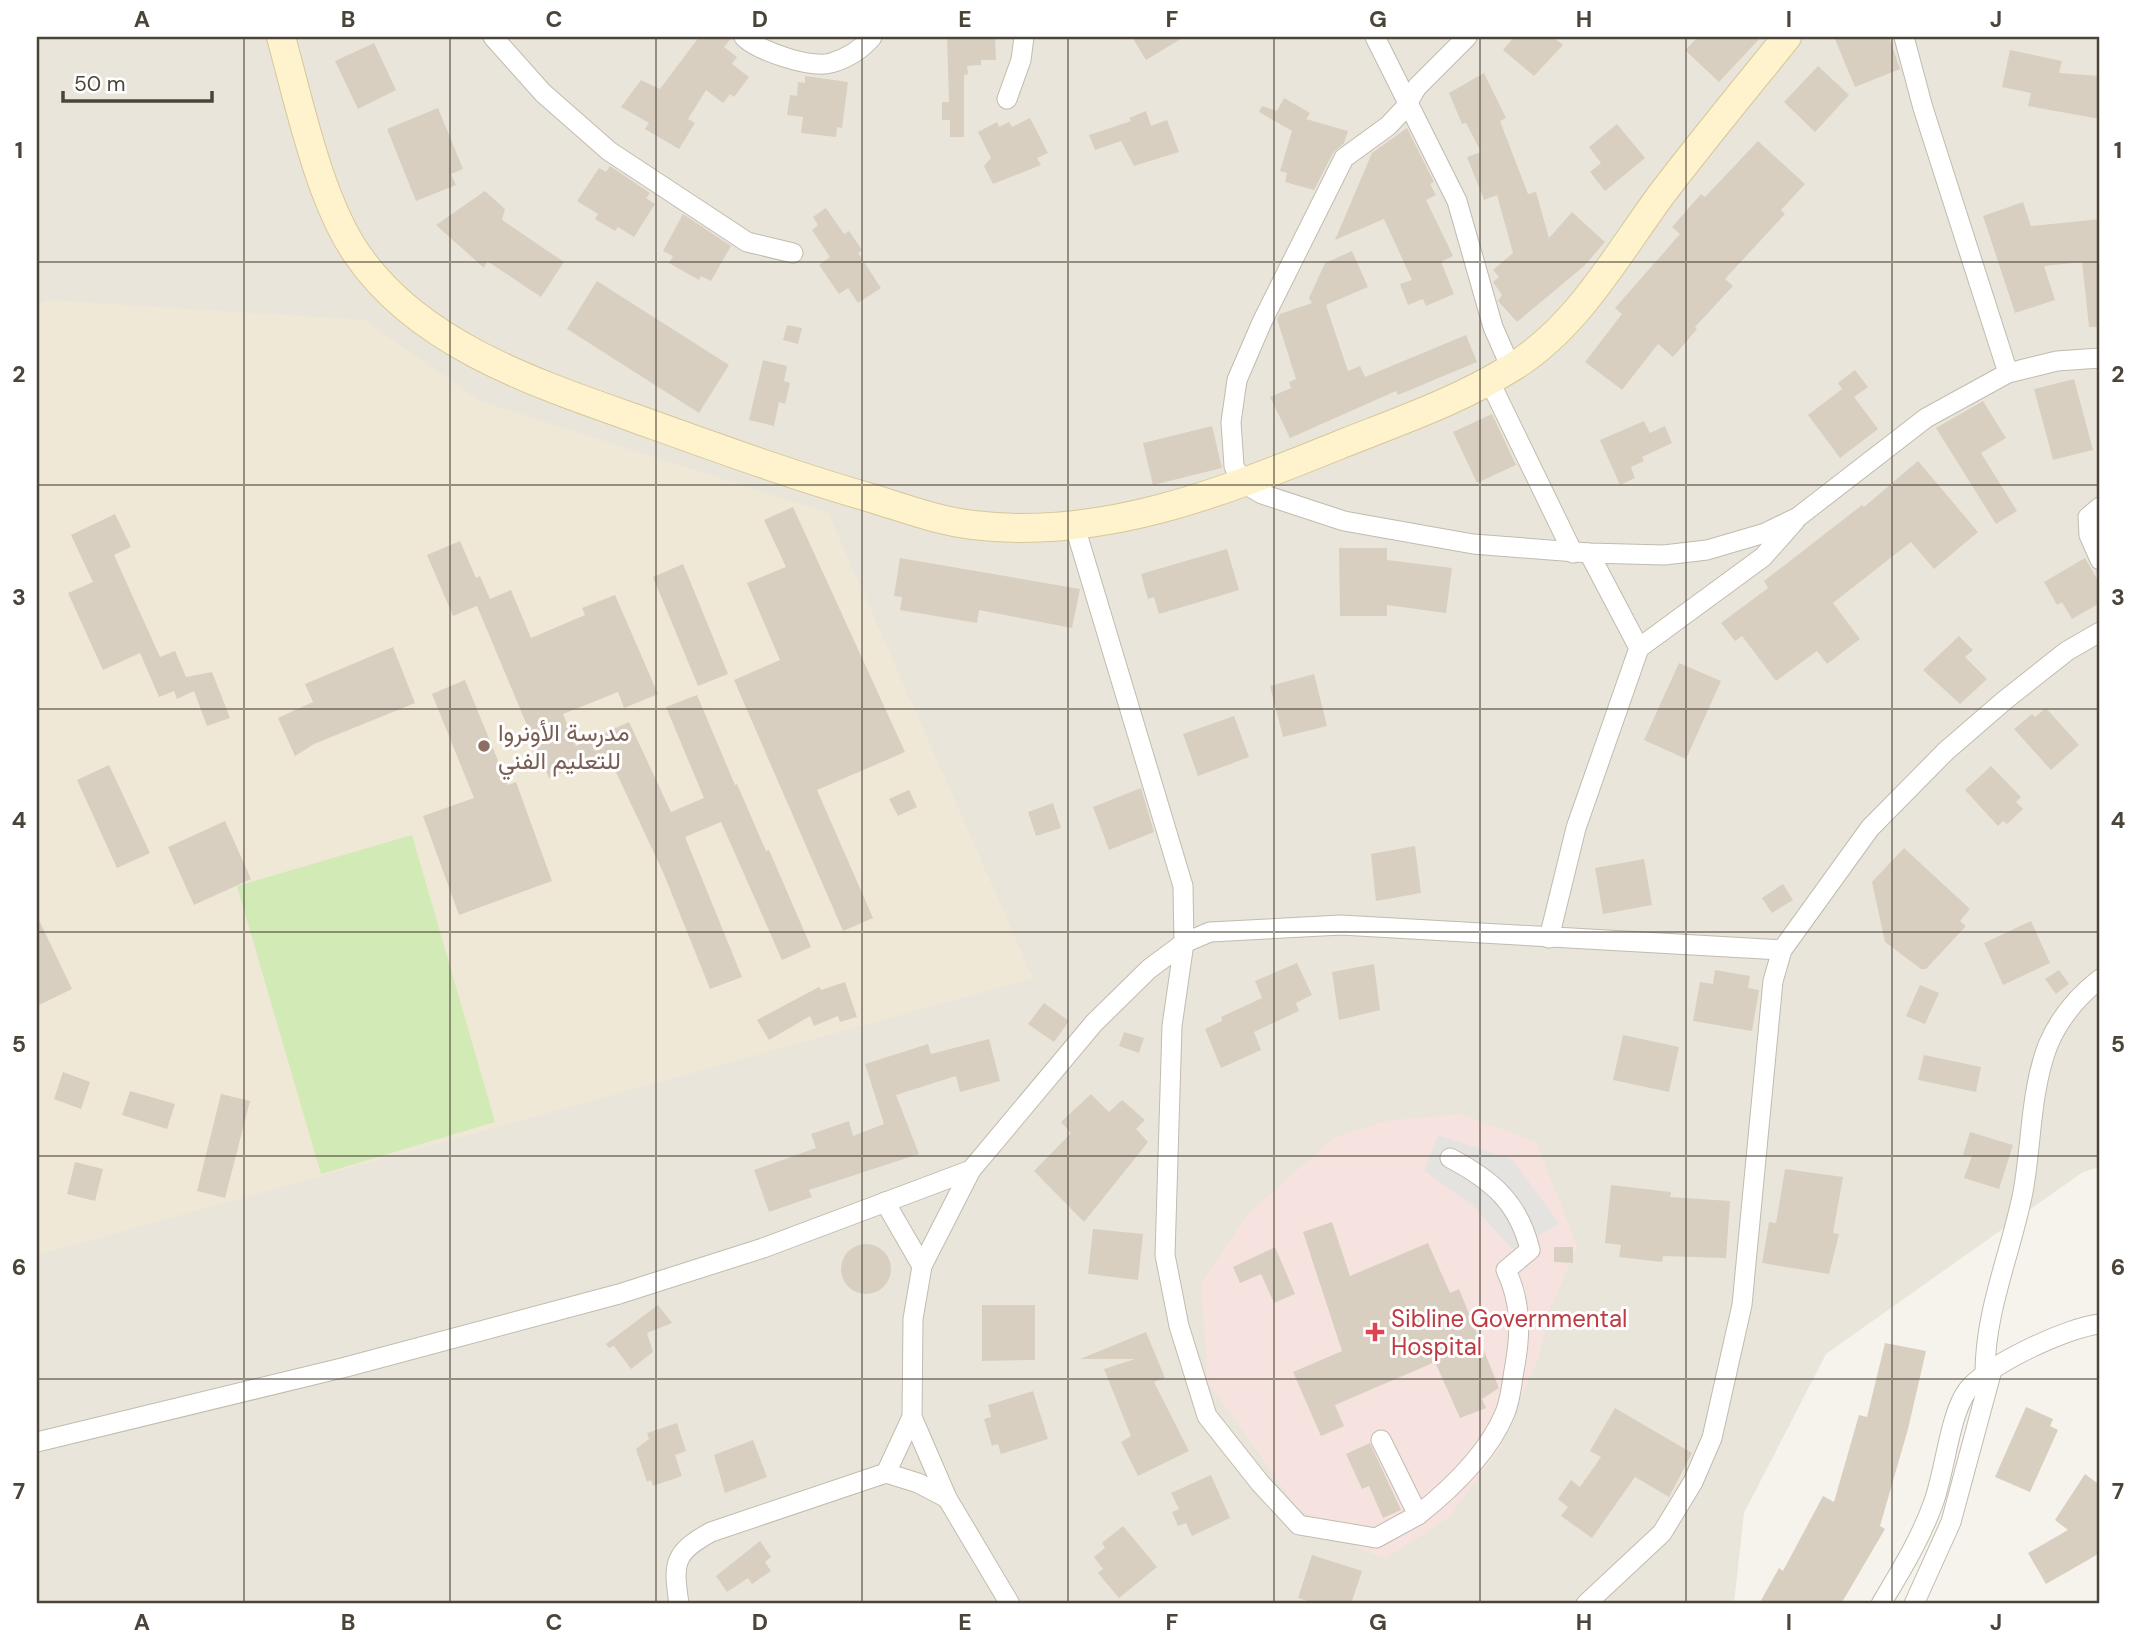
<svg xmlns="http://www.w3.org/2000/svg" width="2137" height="1641" font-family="'DM Sans',Vazirmatn,sans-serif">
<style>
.residential{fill:#eae5da}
.education{fill:#efe8d6}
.medical{fill:#f6e3e0}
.green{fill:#d2eab5}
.parking{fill:#e5e3e0}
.building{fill:#d8cfc1}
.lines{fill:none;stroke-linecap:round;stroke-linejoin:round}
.street-casing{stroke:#c2bbae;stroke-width:21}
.secondary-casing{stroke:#d6c79b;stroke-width:30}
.street{stroke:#fff;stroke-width:19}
.secondary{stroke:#fff3cd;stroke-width:28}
.grid{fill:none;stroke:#4b4439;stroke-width:2;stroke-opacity:0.55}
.education-dot{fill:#8d6e63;stroke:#fff;stroke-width:2.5}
.health-dot{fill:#e0444e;stroke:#fff;stroke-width:2.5}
.labels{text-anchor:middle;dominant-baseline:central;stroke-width:6;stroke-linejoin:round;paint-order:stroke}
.education-label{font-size:24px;fill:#785e54;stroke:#fff;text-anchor:start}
.health-label{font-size:24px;fill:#be3a42;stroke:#fff;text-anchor:start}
.neatline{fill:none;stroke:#4b4439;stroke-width:2.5}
.grid-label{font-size:23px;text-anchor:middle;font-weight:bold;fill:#4b4439}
</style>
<rect width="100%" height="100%" fill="#f6f3ec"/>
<polygon class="residential" points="37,37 2100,37 2100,1167 2083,1172 1826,1354 1744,1513 1734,1604 37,1604"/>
<polygon class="education" points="47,300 364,320 480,401 828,513 1033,978 37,1255 37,305"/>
<polygon class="medical" points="1460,1114 1536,1142 1577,1246 1550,1309 1539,1356 1498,1451 1449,1517 1385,1559 1359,1548 1297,1508 1208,1382 1201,1284 1248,1214 1335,1137 1386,1121"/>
<polygon class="green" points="412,835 495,1122 321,1174 237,886"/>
<polygon class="parking" points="1438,1135 1512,1159 1559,1223 1514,1251 1472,1205 1424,1171"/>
<g class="building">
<polygon points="699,37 732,37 724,47 737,57 732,64 749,77 734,97 730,94 723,103 706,90 688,119 695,123 679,149 645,129 649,123 621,107 641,80 660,89"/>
<polygon points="947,37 995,37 996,60 981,60 981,65 967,66 968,74 964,75 964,137 950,137 950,120 942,120 942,102 949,102"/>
<polygon points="1132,37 1184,37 1146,60"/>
<polygon points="1514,37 1553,37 1563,45 1534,76 1503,50"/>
<polygon points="1698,37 1761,37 1719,82 1685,50"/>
<polygon points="1834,37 1889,37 1900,69 1855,87"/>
<polygon points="374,43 396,90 358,109 335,61"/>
<polygon points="2010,50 2062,61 2059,73 2100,76 2100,119 2028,106 2031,93 2002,87"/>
<polygon points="1818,66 1849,95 1815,132 1784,102"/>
<polygon points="1484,73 1506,118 1500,121 1528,194 1536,192 1549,238 1572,212 1605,242 1584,266 1517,322 1498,301 1502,295 1493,282 1499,277 1493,270 1513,253 1497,195 1484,200 1467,157 1481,152 1466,123 1462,124 1449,93"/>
<polygon points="805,76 848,82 842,128 837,127 836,137 801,133 803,117 787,115 790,95 797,96 798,82 805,83"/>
<polygon points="1284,98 1310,113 1306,119 1348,131 1344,143 1333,153 1314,190 1285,182 1287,173 1280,171 1292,131 1259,112 1262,106 1277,111"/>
<polygon points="438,108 463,169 451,174 456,185 416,201 387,129"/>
<polygon points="1146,111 1151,126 1167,120 1179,152 1134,166 1121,141 1095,150 1089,135 1131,121 1129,118"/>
<polygon points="1030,118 1048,153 1037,158 1041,165 993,184 984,166 991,158 978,132 997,122 999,127 1009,122 1012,127"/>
<polygon points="1617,124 1645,158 1605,191 1590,172 1601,163 1589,147"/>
<polygon points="1407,128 1434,182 1430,184 1436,195 1426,200 1453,256 1441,262 1454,294 1426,306 1423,299 1408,305 1400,284 1412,280 1384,219 1335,240 1372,153"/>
<polygon points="1758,141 1805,184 1781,210 1785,214 1725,279 1733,286 1695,327 1697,329 1673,357 1658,344 1622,390 1585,362 1622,314 1615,308 1680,234 1672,227 1701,194 1705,197"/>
<polygon points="610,166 650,193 646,198 655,204 634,237 618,227 615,231 595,219 598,214 577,201 599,168 606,172"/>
<polygon points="485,191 505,209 502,220 564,262 541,297 487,261 484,268 436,225"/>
<polygon points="2023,202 2031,226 2100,219 2100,327 2089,327 2082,262 2044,266 2055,300 2015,313 1983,216"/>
<polygon points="826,208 844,234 849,231 862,250 858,253 881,288 858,303 848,288 839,294 819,265 830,257 812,230 818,225 813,217"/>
<polygon points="683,214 731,246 711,281 701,276 699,280 669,263 673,256 663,251"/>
<polygon points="1352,251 1368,287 1326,305 1348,371 1360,366 1365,377 1466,335 1477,362 1398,395 1396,391 1290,438 1270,397 1291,388 1289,382 1296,379 1277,319 1280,314 1312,303 1309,298 1325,263"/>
<polygon points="597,281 729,365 699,413 567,329"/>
<polygon points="787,325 802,328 798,344 783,340"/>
<polygon points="763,360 787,366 784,381 790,383 785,404 779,402 774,426 749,420"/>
<polygon points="1855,370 1868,387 1854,397 1878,429 1840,458 1808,415 1842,389 1838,383"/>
<polygon points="2074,379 2093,450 2053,460 2034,389"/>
<polygon points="1983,401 2006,438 1981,453 2017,511 1996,524 1936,428"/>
<polygon points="1492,414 1516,465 1477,483 1453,432"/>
<polygon points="1644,421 1650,433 1665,426 1672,443 1642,457 1644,461 1631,467 1635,478 1620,485 1600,440"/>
<polygon points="1212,426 1222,468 1153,485 1143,443"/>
<polygon points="1918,461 1978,532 1934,569 1911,542 1833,603 1860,639 1827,664 1817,651 1776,681 1742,636 1735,641 1721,623 1768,588 1764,581 1862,505 1864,507"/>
<polygon points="793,507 905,752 817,790 873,918 843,931 734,680 780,660 747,583 786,567 764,520"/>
<polygon points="115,514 131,547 114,555 160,657 175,651 186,677 212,672 230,718 207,726 194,691 177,699 174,691 159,697 140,653 103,670 68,593 93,582 71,535"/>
<polygon points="460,541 476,578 480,576 490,599 511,590 531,638 585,615 582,608 615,595 658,694 624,708 618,692 563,714 576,746 629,722 671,812 704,798 666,707 697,695 735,785 737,784 766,851 769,850 811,947 782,960 721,822 685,837 742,977 710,989 663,872 607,753 549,778 477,606 453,616 427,555"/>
<polygon points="1339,548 1387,548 1387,560 1452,568 1446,613 1387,605 1387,616 1340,616"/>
<polygon points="1227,549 1239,590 1159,614 1154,597 1148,599 1141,574"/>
<polygon points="900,558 1080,589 1072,628 979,610 977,623 900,610 902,597 894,596"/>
<polygon points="2085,558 2100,584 2100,603 2072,619 2062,602 2057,605 2044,582"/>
<polygon points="683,564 728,674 698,686 653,577"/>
<polygon points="1959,636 1973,650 1965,657 1987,679 1960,704 1923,670"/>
<polygon points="393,647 415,703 314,744 295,756 278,718 313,702 305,684"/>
<polygon points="1679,663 1721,681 1686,759 1644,740"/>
<polygon points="1314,674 1327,726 1283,737 1270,686"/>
<polygon points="465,680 508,785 516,782 552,881 459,915 423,816 474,798 432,694"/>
<polygon points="2046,708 2079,745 2051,770 2014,729 2032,714 2035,717"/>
<polygon points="1234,716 1249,757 1198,776 1183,734"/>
<polygon points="109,765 150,853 117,868 77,780"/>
<polygon points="1991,766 2021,797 2016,802 2023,809 2007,824 2003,821 1998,826 1965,790"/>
<polygon points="1141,788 1154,832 1109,850 1093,807"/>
<polygon points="909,790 917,807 898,816 889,799"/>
<polygon points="1053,803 1061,828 1036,836 1028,812"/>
<polygon points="225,821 251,879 194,905 168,847"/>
<polygon points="1415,846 1421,893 1376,901 1371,854"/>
<polygon points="1904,848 1970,909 1960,921 1966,926 1926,969 1921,969 1885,942 1872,882"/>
<polygon points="1644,859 1652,905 1603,914 1595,868"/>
<polygon points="1783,884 1793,900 1772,913 1762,898"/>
<polygon points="37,916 72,989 37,1006"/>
<polygon points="2031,921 2050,963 2003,985 1984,943"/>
<polygon points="1297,963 1312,995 1296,1003 1299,1011 1254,1032 1261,1050 1221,1068 1205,1029 1222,1021 1221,1017 1262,998 1255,981"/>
<polygon points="1374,964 1380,1010 1339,1020 1332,972"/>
<polygon points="1715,970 1750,976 1748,988 1759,990 1752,1031 1693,1021 1700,982 1713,984"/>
<polygon points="2059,970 2069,984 2056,994 2045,979"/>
<polygon points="845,982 857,1017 840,1022 838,1016 814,1026 810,1016 769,1040 757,1020 819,987 821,990"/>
<polygon points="1920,985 1939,993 1925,1024 1906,1016"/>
<polygon points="1044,1003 1069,1021 1054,1042 1028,1024"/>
<polygon points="1124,1032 1144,1038 1139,1053 1119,1046"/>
<polygon points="1623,1035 1679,1047 1669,1092 1613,1080"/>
<polygon points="989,1039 1000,1081 960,1092 956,1076 896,1095 919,1154 809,1190 812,1197 769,1212 754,1170 816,1148 811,1134 849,1121 853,1136 884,1124 865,1064 928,1044 931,1054"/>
<polygon points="1924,1055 1981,1067 1976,1092 1918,1080"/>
<polygon points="63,1072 90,1082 81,1109 54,1099"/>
<polygon points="130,1091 175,1104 167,1129 122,1115"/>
<polygon points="221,1094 250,1101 225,1198 197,1191"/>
<polygon points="1091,1094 1109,1112 1122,1100 1145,1120 1136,1129 1148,1142 1084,1222 1034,1171 1071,1133 1061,1122"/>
<polygon points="1970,1132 2013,1145 1999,1189 1964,1178 1972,1156 1963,1155"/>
<polygon points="75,1162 103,1169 95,1201 67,1194"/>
<polygon points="1785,1169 1843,1177 1833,1233 1839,1234 1829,1274 1762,1263 1769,1222 1776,1223"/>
<polygon points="1611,1185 1671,1192 1670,1197 1730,1201 1726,1258 1663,1256 1662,1262 1619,1257 1621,1245 1605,1243"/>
<polygon points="1332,1222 1350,1276 1428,1243 1450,1293 1459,1289 1499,1388 1482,1399 1486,1408 1460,1418 1435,1362 1335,1405 1344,1426 1321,1436 1293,1372 1342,1351 1303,1232"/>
<polygon points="1093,1229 1143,1234 1138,1280 1088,1274"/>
<circle cx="866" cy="1269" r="25"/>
<polygon points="1275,1247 1295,1294 1274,1303 1261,1274 1240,1283 1233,1267"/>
<polygon points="1554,1247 1573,1247 1573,1263 1554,1262"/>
<polygon points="658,1305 672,1323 647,1333 653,1352 631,1369 614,1346 609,1348 606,1344"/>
<polygon points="982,1305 1035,1305 1035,1360 982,1361"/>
<polygon points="1146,1332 1165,1378 1154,1382 1189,1451 1138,1476 1121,1442 1131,1436 1104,1369 1135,1359 1080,1359"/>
<polygon points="1885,1343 1926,1351 1908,1429 1880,1526 1885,1529 1841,1604 1759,1604 1779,1568 1783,1571 1823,1496 1834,1502 1859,1415 1867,1417"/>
<polygon points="1033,1391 1048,1439 1001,1454 998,1444 992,1446 984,1419 991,1417 988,1405"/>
<polygon points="2026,1407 2053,1419 2050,1426 2058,1430 2030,1492 1995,1477"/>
<polygon points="1615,1408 1692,1453 1669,1497 1635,1477 1592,1538 1561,1516 1568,1507 1558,1499 1571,1480 1580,1487 1601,1457 1590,1451"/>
<polygon points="677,1423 686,1451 675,1455 682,1476 653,1486 651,1480 647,1482 636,1449 649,1439 647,1433"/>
<polygon points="753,1440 767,1477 725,1493 714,1455"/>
<polygon points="1370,1443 1401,1510 1383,1518 1369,1486 1362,1489 1346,1454"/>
<polygon points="2085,1474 2100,1485 2100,1553 2046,1584 2028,1553 2068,1530 2055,1520"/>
<polygon points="1211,1475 1230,1518 1192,1536 1186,1523 1178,1526 1172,1512 1179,1509 1171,1493"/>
<polygon points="1123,1526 1157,1567 1119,1598 1098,1573 1103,1569 1094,1557 1105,1548 1102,1543"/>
<polygon points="760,1541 771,1557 765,1562 771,1571 752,1584 748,1578 727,1592 716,1576"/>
<polygon points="1312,1555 1362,1571 1351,1604 1317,1604 1298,1598"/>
</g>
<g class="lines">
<defs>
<g id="street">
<polyline points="493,37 543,93 609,151 747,242 793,253"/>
<path d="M744,37C758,51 812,69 831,63C848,58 861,50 872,37"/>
<polyline points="1375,37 1457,201 1493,327 1511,368"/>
<polyline points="1467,37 1417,87 1404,109 1388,126 1344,158 1262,322 1237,380 1231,422 1234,466 1243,483 1262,494 1344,521 1473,544 1589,553 1664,555 1707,550 1765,533 1798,517 1926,418 2008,373 2057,361 2100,358"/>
<polyline points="1904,37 1923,108 2008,373"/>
<polyline points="1007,99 1021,60 1024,37"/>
<polyline points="1489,380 1573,553"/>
<polyline points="2100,507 2088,517 2089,535 2100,560"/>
<polyline points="1075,527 1183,886 1184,943 1172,1026 1165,1255 1179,1326 1207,1416 1260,1483 1299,1525 1376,1538 1418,1515 1381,1440"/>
<polyline points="1639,648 1763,557 1795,521"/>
<polyline points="1549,938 1576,828 1639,648 1589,553"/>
<polyline points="885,1202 922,1266"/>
<path d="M1985,1373C1985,1310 2011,1253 2023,1192C2032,1143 2030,1092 2048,1045C2059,1019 2078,996 2100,979"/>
<polyline points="37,1442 346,1367 619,1294 763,1248 971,1170"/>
<polyline points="886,1473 918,1483 947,1498"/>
<path d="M1418,1515C1452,1488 1488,1454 1505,1413C1511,1399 1512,1380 1515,1365C1521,1331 1521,1302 1506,1270L1530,1250C1519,1203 1492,1180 1450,1158"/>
<path d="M679,1604C673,1563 673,1553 711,1532L886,1473L912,1417"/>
<polyline points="1010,1604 947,1498 912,1417 913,1319 922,1266 971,1170 1094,1023 1149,969 1184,943 1210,932 1341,925 1782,950"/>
<polyline points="1586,1604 1662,1533 1693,1482 1712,1438 1742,1305 1773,981 1782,950 1870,828 1946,751 2005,700 2067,651 2100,632"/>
<path d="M1881,1604C1900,1572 1920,1540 1933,1504C1945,1473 1949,1416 1967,1391C1986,1365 2068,1327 2100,1324"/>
<polyline points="1914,1604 1951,1522 1992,1370"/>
</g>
<path id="secondary" d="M281,37C299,102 319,199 357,254C418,344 535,383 634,418C712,446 791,475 871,498C904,508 938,521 973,525C1104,541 1225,491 1344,443C1400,421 1460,400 1511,368C1577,328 1616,256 1661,195C1702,141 1745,89 1787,37"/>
</defs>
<use href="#street" class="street-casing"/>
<use href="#secondary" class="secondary-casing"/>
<use href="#street" class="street"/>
<use href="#secondary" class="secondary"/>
</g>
<path class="grid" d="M244,37V1604M450,37V1604M656,37V1604M862,37V1604M1068,37V1604M1274,37V1604M1480,37V1604M1686,37V1604M1892,37V1604M37,262H2100M37,485H2100M37,709H2100M37,932H2100M37,1156H2100M37,1379H2100"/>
<circle class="education-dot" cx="484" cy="746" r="7"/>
<path class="health-dot" d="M1371.5 1321.5h7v7h7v7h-7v7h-7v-7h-7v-7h7z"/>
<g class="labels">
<g class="education-label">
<text x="498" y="732">مدرسة الأونروا<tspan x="498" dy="28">للتعليم الفني</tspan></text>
</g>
<g class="health-label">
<text x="1391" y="1318">Sibline Governmental<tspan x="1391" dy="28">Hospital</tspan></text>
</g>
</g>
<rect width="2137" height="1641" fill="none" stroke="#ffffff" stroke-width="77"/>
<path d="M63 91v10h149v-10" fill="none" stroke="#4b4439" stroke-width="3.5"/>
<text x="74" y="91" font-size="21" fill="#4b4439" stroke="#ffffff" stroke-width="5" paint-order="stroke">50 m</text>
<rect x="38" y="38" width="2060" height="1564" class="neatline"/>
<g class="grid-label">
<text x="142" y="27">A</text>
<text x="348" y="27">B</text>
<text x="554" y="27">C</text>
<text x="760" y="27">D</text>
<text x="965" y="27">E</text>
<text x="1172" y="27">F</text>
<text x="1378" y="27">G</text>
<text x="1584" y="27">H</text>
<text x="1789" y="27">I</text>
<text x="1996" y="27">J</text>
<text x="19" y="158">1</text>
<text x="2118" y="158">1</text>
<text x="19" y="382">2</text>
<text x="2118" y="382">2</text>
<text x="19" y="605">3</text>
<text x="2118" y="605">3</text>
<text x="19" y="828">4</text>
<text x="2118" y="828">4</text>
<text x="19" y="1052">5</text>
<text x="2118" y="1052">5</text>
<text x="19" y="1275">6</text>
<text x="2118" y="1275">6</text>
<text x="19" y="1499">7</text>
<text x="2118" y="1499">7</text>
<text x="142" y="1630">A</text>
<text x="348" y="1630">B</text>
<text x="554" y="1630">C</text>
<text x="760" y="1630">D</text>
<text x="965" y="1630">E</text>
<text x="1172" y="1630">F</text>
<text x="1378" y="1630">G</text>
<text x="1584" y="1630">H</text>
<text x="1789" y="1630">I</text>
<text x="1996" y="1630">J</text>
</g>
</svg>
